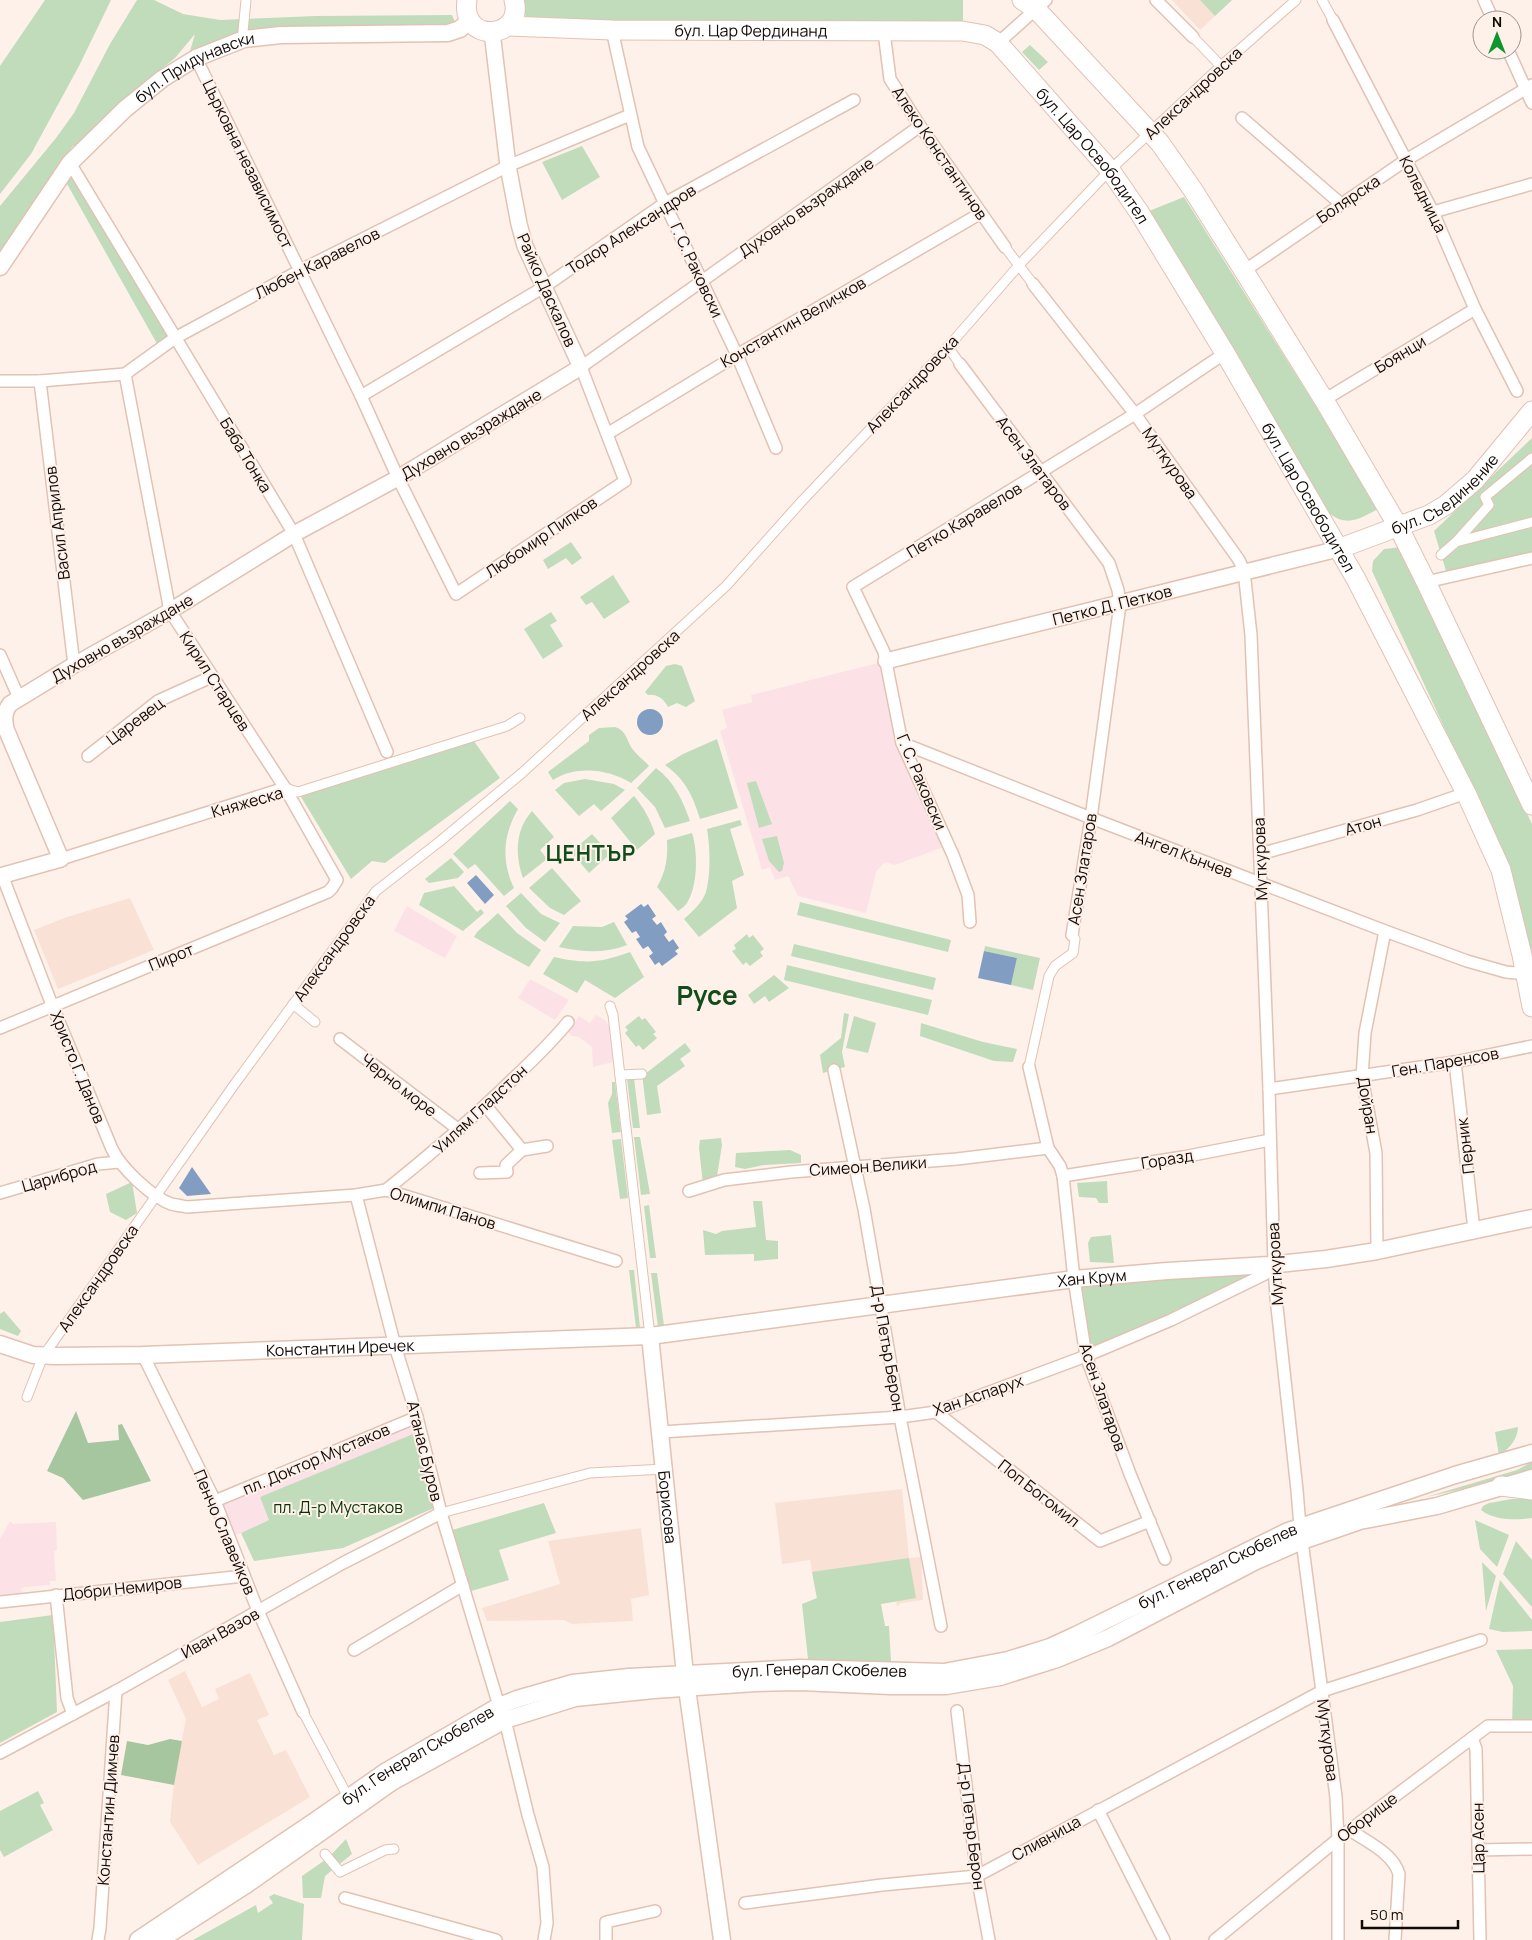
<svg xmlns="http://www.w3.org/2000/svg" width="1532" height="1940" font-family="Manrope,sans-serif">
<style>
.commercial{fill:#fce2e7}
.built{fill:#f9e1d5}
.green{fill:#c0dcbb}
.forest{fill:#a6c6a0}
.water{fill:#819dc1}
.lines{fill:none;stroke-linecap:round;stroke-linejoin:round}
.pedestrian-casing{stroke:#e2c2b2;stroke-width:11}
.minor-casing{stroke:#e2c2b2;stroke-width:14}
.tertiary-casing{stroke:#e2c2b2;stroke-width:18}
.secondary-casing{stroke:#e2c2b2;stroke-width:19}
.primary-casing{stroke:#e2c2b2;stroke-width:21}
.pedestrian{stroke:#fff;stroke-width:9}
.minor{stroke:#fff;stroke-width:11}
.tertiary{stroke:#fff;stroke-width:15}
.secondary{stroke:#fff;stroke-width:16}
.primary{stroke:#fff;stroke-width:19}
.labels{text-anchor:middle;dominant-baseline:central;stroke-width:4;stroke-linejoin:round;paint-order:stroke}
.street-label{font-size:16px;fill:#130905;stroke:#fef1ea}
.park-label{font-size:16px;fill:#063400;stroke:#fef1ea}
.district-label{font-size:21px;font-weight:bold;letter-spacing:1px;fill:#124c1a;stroke:#fef1ea}
.town-label{font-size:26px;font-weight:bold;fill:#124c1a;stroke:#fef1ea}
</style>
<rect width="100%" height="100%" fill="#fef1ea"/>
<g class="commercial">
<polygon points="886,661 902,743 949,845 895,865 886,862 882,865 876,872 866,913 798,896 788,876 775,880 770,867 762,870 720,731 727,728 722,710 752,702 751,695"/>
<polygon points="407,906 457,936 445,958 394,931"/>
<polygon points="530,979 569,1000 555,1020 518,998"/>
<polygon points="596,1015 605,1020 610,1027 613,1062 593,1067 592,1047 579,1037 572,1036 568,1032 579,1016 590,1023"/>
<polygon points="411,1419 416,1433 261,1497 269,1520 236,1535 218,1499"/>
<polygon points="10,1521 13,1524 56,1522 57,1550 54,1551 56,1581 50,1581 50,1585 25,1587 22,1588 21,1593 0,1595 0,1539"/>
</g>
<g class="built">
<polygon points="1172,0 1232,0 1200,30"/>
<polygon points="130,898 154,950 58,989 34,930 67,917"/>
<polygon points="902,1489 909,1558 921,1557 923,1600 901,1603 897,1607 896,1601 881,1604 818,1605 810,1560 782,1564 775,1503"/>
<polygon points="641,1528 649,1595 631,1599 633,1621 572,1624 564,1620 487,1621 482,1608 560,1584 548,1541"/>
<polygon points="185,1671 202,1707 219,1699 215,1689 250,1673 269,1715 257,1720 274,1755 286,1750 310,1797 198,1865 170,1822 174,1781 186,1719 168,1680"/>
</g>
<g class="green">
<polygon points="45,0 111,0 79,66 31,154 0,194 0,66"/>
<polygon points="137,0 154,0 183,14 220,20 316,16 452,15 455,22 447,26 278,27 252,29 190,51 195,34 175,58 129,95 79,149 73,146 58,165 64,171 0,254 0,206 56,138 74,113 110,44"/>
<polygon points="522,0 963,0 963,28 531,22 523,12"/>
<polygon points="1200,0 1232,0 1215,16"/>
<polygon points="1030,45 1048,62 1039,70 1022,52"/>
<polygon points="582,146 600,177 562,200 542,162"/>
<polygon points="68,166 182,337 160,349 62,175"/>
<path d="M1184,197L1380,508C1362,517 1349,528 1330,514L1233,356L1149,211Z"/>
<polygon points="1532,438 1532,552 1446,571 1434,531"/>
<polygon points="571,542 582,558 572,565 566,558 548,569 543,560"/>
<polygon points="1402,547 1532,824 1532,950 1526,937 1502,853 1372,571 1373,561 1384,549"/>
<polygon points="613,575 630,602 604,619 592,602 586,605 580,597"/>
<polygon points="551,612 557,621 550,625 563,646 543,659 524,629"/>
<path d="M675,664L682,666L695,701L686,707L677,703L668,707C664,699 657,694 648,695L645,692L666,666Z"/>
<path d="M615,727C625,730 626,737 630,745C633,752 644,760 649,766L631,783C609,769 576,765 553,780L548,772L589,741V735L599,728Z"/>
<polygon points="471,737 500,778 385,863 372,861 351,879 298,792"/>
<path d="M717,739L738,808L700,819C693,796 685,779 665,765L683,754Z"/>
<path d="M656,768C674,781 683,801 690,821L665,828L655,807L637,788Z"/>
<polygon points="585,779 614,784 625,790 601,811 594,804 579,816 555,790 564,783"/>
<polygon points="756,781 772,824 759,828 747,783"/>
<path d="M634,796C644,808 650,819 655,834L637,850L611,818Z"/>
<path d="M510,801L518,809C503,835 501,861 514,888L504,896L475,864L468,869L453,854Z"/>
<path d="M532,811L554,837L540,850L547,859L523,878C515,855 515,830 532,811Z"/>
<path d="M740,820L742,825L730,829L744,875L732,881L737,908L699,937L684,919C693,911 702,903 706,892C711,874 710,846 707,829Z"/>
<path d="M692,833C698,851 698,886 687,903C685,906 681,909 678,911L657,887C666,872 668,857 667,840Z"/>
<polygon points="592,834 610,854 589,873 571,852"/>
<polygon points="777,836 784,863 782,871 779,872 769,861 762,839"/>
<polygon points="451,858 464,872 458,878 429,883 425,879"/>
<polygon points="552,868 581,901 564,915 550,908 529,888"/>
<polygon points="454,886 477,912 481,909 484,913 463,931 419,905 424,893"/>
<polygon points="521,893 541,914 560,923 545,942 526,928 506,906"/>
<polygon points="800,902 951,940 948,952 797,915"/>
<polygon points="498,913 517,933 541,950 529,967 474,937 477,932"/>
<path d="M614,922L627,945C604,954 582,952 559,947L573,926L602,927Z"/>
<polygon points="747,934 749,938 753,935 764,949 760,952 763,956 750,966 746,962 743,965 732,951 736,949 734,945"/>
<polygon points="794,944 936,978 933,990 791,956"/>
<polygon points="985,946 1040,958 1033,990 1011,985 1017,958 984,951"/>
<path d="M630,952L644,977L615,998L585,980L577,993L543,974L554,957C586,964 599,963 630,952Z"/>
<polygon points="787,965 932,1000 928,1015 784,980"/>
<polygon points="774,975 789,988 769,1002 765,996 754,1004 748,995"/>
<polygon points="844,1013 849,1014 842,1052 845,1067 823,1073 820,1055 841,1038"/>
<polygon points="639,1016 642,1020 645,1018 656,1032 653,1034 657,1038 643,1050 639,1045 636,1047 625,1033 628,1030 625,1027"/>
<polygon points="854,1016 876,1023 868,1053 846,1048"/>
<polygon points="921,1023 983,1042 1017,1049 1013,1062 994,1061 920,1036"/>
<polygon points="685,1043 691,1051 680,1059 685,1066 657,1086 661,1113 647,1115 642,1074 645,1074"/>
<polygon points="634,1078 640,1128 633,1128 627,1079"/>
<polygon points="612,1082 615,1082 621,1132 612,1133 608,1103 612,1094"/>
<polygon points="634,1137 640,1137 650,1194 641,1195"/>
<polygon points="721,1138 722,1145 717,1176 715,1179 703,1184 699,1148 700,1140"/>
<polygon points="621,1139 628,1198 620,1199 612,1140"/>
<polygon points="790,1150 801,1155 801,1163 764,1165 745,1169 735,1167 736,1153"/>
<polygon points="1107,1181 1108,1203 1099,1203 1096,1198 1079,1197 1077,1183"/>
<polygon points="132,1182 137,1213 126,1220 110,1212 106,1194"/>
<polygon points="753,1201 762,1201 766,1240 778,1241 778,1259 754,1261 754,1254 705,1255 703,1230 716,1234 722,1231 756,1227"/>
<polygon points="649,1205 656,1258 650,1258 644,1206"/>
<polygon points="1111,1235 1114,1263 1090,1262 1088,1243 1091,1237"/>
<polygon points="1274,1265 1086,1356 1074,1279"/>
<polygon points="629,1270 634,1270 640,1328 636,1328"/>
<polygon points="651,1273 657,1273 664,1326 658,1327"/>
<polygon points="4,1311 21,1331 18,1336 0,1329 0,1314"/>
<path d="M1518,1427C1518,1438 1509,1450 1499,1455L1495,1432Z"/>
<polygon points="413,1434 434,1508 343,1548 254,1561 241,1533 269,1520 260,1497"/>
<polygon points="1532,1462 1532,1474 1426,1497 1517,1470"/>
<path d="M1512,1499H1532V1518C1515,1520 1495,1521 1481,1510L1483,1506L1489,1503Z"/>
<polygon points="544,1503 556,1533 499,1550 509,1580 468,1592 452,1530"/>
<polygon points="1475,1520 1509,1535 1497,1567 1480,1549"/>
<polygon points="1516,1541 1532,1560 1532,1607 1503,1574"/>
<polygon points="909,1558 916,1598 881,1604 885,1626 889,1626 891,1661 872,1662 808,1659 802,1604 817,1598 812,1572"/>
<polygon points="1482,1562 1496,1576 1486,1611"/>
<polygon points="1500,1580 1532,1620 1532,1631 1503,1632 1489,1629"/>
<polygon points="53,1615 57,1712 0,1743 0,1622"/>
<polygon points="1532,1649 1532,1726 1512,1726 1513,1686 1496,1650"/>
<polygon points="38,1791 44,1803 40,1805 53,1830 4,1857 0,1850 0,1811"/>
<polygon points="346,1839 352,1854 325,1876 321,1898 303,1898 302,1876 328,1858"/>
<polygon points="274,1894 304,1904 302,1940 193,1940 256,1905 258,1913 273,1903 269,1897"/>
</g>
<g class="forest">
<polygon points="76,1411 88,1443 119,1440 118,1425 122,1424 151,1481 83,1500 63,1478 47,1471"/>
<polygon points="170,1739 182,1741 174,1785 121,1775 127,1741 148,1745"/>
</g>
<g class="water">
<circle cx="650" cy="722" r="13"/>
<polygon points="476,875 494,895 485,904 467,883"/>
<polygon points="641,904 644,907 648,904 656,916 652,919 657,925 661,922 667,932 664,935 669,942 673,939 679,948 675,951 678,954 662,966 659,962 655,965 649,956 653,953 648,946 643,949 636,939 640,937 636,931 632,933 624,922 628,919 625,916"/>
<polygon points="984,951 1017,958 1011,985 978,978"/>
<polygon points="192,1167 211,1194 187,1196 179,1188"/>
</g>
<g class="lines">
<defs>
<g id="pedestrian">
<polyline points="1322,0 1333,20"/>
<polyline points="1193,37 1221,66"/>
<polyline points="244,39 243,32 246,0"/>
<polyline points="1005,247 1033,284"/>
<polyline points="948,347 960,364"/>
<polyline points="1456,542 1532,522"/>
<polyline points="1441,555 1456,542 1489,505 1485,497 1532,458"/>
<polyline points="285,788 298,792 507,726 520,718"/>
<polyline points="293,1004 315,1022"/>
<polyline points="610,1006 613,1015 650,1336"/>
<polyline points="1029,1067 1049,976 1055,966 1073,953 1075,939 1072,935"/>
<polyline points="620,1075 642,1074"/>
<polyline points="27,1397 43,1356 49,1348 234,1085 376,891 439,842 522,773 726,586 802,501 948,347 1020,264 1110,170 1221,66 1296,0"/>
<polyline points="441,1513 590,1473 664,1469"/>
<polyline points="303,1712 348,1797"/>
<polyline points="325,1854 340,1872 385,1850 394,1849"/>
</g>
<g id="minor">
<polyline points="1156,0 1193,37"/>
<polyline points="1484,0 1493,20"/>
<polyline points="1333,20 1433,212 1475,309 1517,391"/>
<polyline points="612,30 638,147 737,355 776,448"/>
<polyline points="884,32 890,79 920,126 1005,247"/>
<polyline points="998,43 1046,0"/>
<polyline points="1508,50 1532,103"/>
<polyline points="196,58 361,396 398,478 456,594 625,481 581,367 920,126"/>
<polyline points="1242,118 1341,204"/>
<polyline points="70,163 294,534 387,752"/>
<polyline points="1433,212 1532,184"/>
<polyline points="1244,271 1406,160 1532,85"/>
<polyline points="1033,284 1135,414 1239,560 1244,571 1251,635 1269,1089 1274,1265 1276,1298 1297,1490 1300,1527"/>
<polyline points="960,364 1109,563 1118,590 1120,604 1091,818 1072,935"/>
<polyline points="0,381 40,381 125,374 175,338 301,270 508,166 630,115"/>
<polyline points="40,381 74,665"/>
<polyline points="361,396 544,287 665,203 854,100"/>
<polyline points="1324,400 1475,309"/>
<polyline points="607,434 737,355 981,213"/>
<polyline points="1426,582 1532,558"/>
<polyline points="0,655 19,698"/>
<polyline points="902,743 1091,818 1385,931 1467,961 1506,972 1526,974"/>
<polyline points="88,756 158,701 211,677"/>
<polyline points="1260,854 1417,810 1466,793"/>
<polyline points="61,859 285,788"/>
<path d="M2,875L52,1005L112,1149C121,1168 152,1197 171,1204C176,1205 182,1206 187,1207L356,1195L386,1190L616,1261"/>
<polyline points="970,922 968,895 953,855 902,743 884,652 853,587 1135,414 1225,353"/>
<polyline points="0,1028 328,892 332,888 337,880 285,788 170,611 125,374"/>
<polyline points="340,1039 459,1130"/>
<polyline points="1455,1062 1474,1230"/>
<polyline points="1029,1067 1048,1148 1060,1166 1063,1176 1074,1279 1086,1356 1130,1474 1165,1559"/>
<polyline points="834,1070 864,1209 900,1417 941,1626"/>
<polyline points="1269,1089 1455,1062 1532,1046"/>
<polyline points="486,1106 522,1150 547,1146"/>
<polyline points="480,1173 507,1172 506,1165 522,1150"/>
<polyline points="1063,1176 1183,1157 1270,1140"/>
<path d="M386,1190C431,1154 474,1117 515,1077C534,1059 552,1042 568,1022"/>
<polyline points="689,1191 724,1180 791,1172 957,1159 1048,1148"/>
<polyline points="0,1193 98,1164 119,1162"/>
<polyline points="356,1195 395,1346 417,1417 441,1513 499,1706"/>
<polyline points="1377,1251 1376,1153 1362,1077 1365,1033 1385,931"/>
<polyline points="143,1355 215,1501 258,1611 303,1712"/>
<polyline points="936,1412 1100,1541 1150,1521"/>
<polyline points="661,1432 900,1417 936,1412 1086,1356 1171,1320 1265,1274 1269,1265"/>
<polyline points="215,1501 417,1417"/>
<polyline points="1302,1541 1336,1797 1338,1839 1338,1940"/>
<polyline points="56,1595 67,1698 73,1714"/>
<polyline points="0,1602 244,1576"/>
<polyline points="354,1650 463,1585"/>
<polyline points="957,1711 977,1876 989,1940"/>
<polyline points="505,1720 528,1815 543,1867 547,1923 544,1940"/>
<polyline points="1472,1738 1476,1749 1480,1940"/>
<polyline points="0,1753 116,1691 343,1563 441,1513"/>
<polyline points="1098,1810 1164,1940"/>
<path d="M1350,1830C1367,1842 1393,1853 1399,1874L1395,1940"/>
<polyline points="1479,1850 1532,1849"/>
<polyline points="345,1898 496,1940"/>
<polyline points="745,1903 882,1885 977,1876 1322,1691 1481,1640"/>
<polyline points="98,1940 100,1928 116,1691"/>
<polyline points="606,1940 606,1922 655,1911"/>
<polyline points="1215,1940 1338,1839 1488,1726 1532,1726"/>
</g>
<g id="tertiary">
<polyline points="886,661 1338,549"/>
<path d="M0,876L61,859L6,729C4,719 4,712 10,704L74,665L170,611L294,534L398,478L581,367L525,246L519,224L508,166L492,32"/>
</g>
<g id="secondary">
<path id="s1" d="M0,267L70,163L125,109L162,79L196,58L244,39L281,35L448,33L460,29L470,20"/>
<path id="s2" d="M650,1336L685,1674L722,1940"/>
<path id="s3" d="M0,1344L33,1355L55,1356L143,1355L650,1336L1074,1279L1167,1271L1269,1265L1326,1259L1377,1251L1532,1218"/>
<path id="s4" d="M138,1940L315,1821L385,1772L499,1706L517,1699L573,1683L629,1677L800,1668L944,1672L1008,1660L1050,1647L1076,1635L1288,1531L1455,1475L1532,1453"/>
<polyline points="160,1940 246,1885 392,1782 505,1720 575,1698 654,1690 755,1683 800,1682 890,1686 946,1686 1000,1677 1057,1659 1108,1638 1256,1561 1302,1541 1360,1521 1437,1506 1532,1478"/>
</g>
<g id="primary">
<path d="M467,0C460,45 525,39 514,0"/>
<polyline points="1022,0 1036,9 1160,143 1193,190 1244,271 1324,400 1398,526 1426,582 1532,805"/>
<path id="s5" d="M507,26L612,30L962,31L985,35L998,43L1110,170L1139,212L1225,353L1356,579L1466,793L1501,870L1522,955L1532,1007"/>
<path id="s6" d="M1338,549L1429,515L1446,505L1475,480L1532,411"/>
<polyline points="1501,1486 1532,1490"/>
</g>
</defs>
<use href="#pedestrian" class="pedestrian-casing"/>
<use href="#minor" class="minor-casing"/>
<use href="#tertiary" class="tertiary-casing"/>
<use href="#secondary" class="secondary-casing"/>
<use href="#primary" class="primary-casing"/>
<use href="#pedestrian" class="pedestrian"/>
<use href="#minor" class="minor"/>
<use href="#tertiary" class="tertiary"/>
<use href="#secondary" class="secondary"/>
<use href="#primary" class="primary"/>
</g>
<g class="labels">
<g class="street-label">
<text stroke="none"><textPath href="#s5" startOffset="244">бул. Цар Фердинанд</textPath></text>
<text stroke="none"><textPath href="#s1" startOffset="285">бул. Придунавски</textPath></text>
<text transform="translate(1193 93) rotate(-43)">Александровска</text>
<text transform="translate(940 153) rotate(56)">Алеко Константинов</text>
<text stroke="none"><textPath href="#s5" startOffset="641">бул. Цар Освободител</textPath></text>
<text transform="translate(248 164) rotate(64)">Църковна независимост</text>
<text transform="translate(1423 194) rotate(63)">Коледница</text>
<text transform="translate(1348 199) rotate(-34)">Болярска</text>
<text transform="translate(806 207) rotate(-35)">Духовно възраждане</text>
<text transform="translate(631 229) rotate(-33)">Тодор Александров</text>
<text transform="translate(317 263) rotate(-27)">Любен Каравелов</text>
<text transform="translate(697 270) rotate(65)">Г. С. Раковски</text>
<text transform="translate(547 290) rotate(66)">Райко Даскалов</text>
<text transform="translate(793 322) rotate(-30)">Константин Величков</text>
<text transform="translate(1400 354) rotate(-31)">Боянци</text>
<text transform="translate(912 384) rotate(-47)">Александровска</text>
<text transform="translate(471 434) rotate(-31)">Духовно възраждане</text>
<text transform="translate(246 455) rotate(59)">Баба Тонка</text>
<text transform="translate(1034 463) rotate(53)">Асен Златаров</text>
<text transform="translate(1170 463) rotate(55)">Муткурова</text>
<text stroke="none"><textPath href="#s6" startOffset="122">бул. Съединение</textPath></text>
<text stroke="none"><textPath href="#s5" startOffset="1046">бул. Цар Освободител</textPath></text>
<text transform="translate(964 520) rotate(-31)">Петко Каравелов</text>
<text transform="translate(57 523) rotate(-97)">Васил Априлов</text>
<text transform="translate(541 537) rotate(-34)">Любомир Пипков</text>
<text transform="translate(1112 605) rotate(-14)">Петко Д. Петков</text>
<text transform="translate(122 638) rotate(-30)">Духовно възраждане</text>
<text transform="translate(630 675) rotate(-42)">Александровска</text>
<text transform="translate(215 681) rotate(57)">Кирил Старцев</text>
<text transform="translate(135 721) rotate(-37)">Царевец</text>
<text transform="translate(922 782) rotate(67)">Г. С. Раковски</text>
<text transform="translate(247 802) rotate(-16)">Княжеска</text>
<text transform="translate(1363 825) rotate(-16)">Атон</text>
<text transform="translate(1184 854) rotate(21)">Ангел Кънчев</text>
<text transform="translate(1260 859) rotate(-92)">Муткурова</text>
<text transform="translate(1082 869) rotate(-81)">Асен Златаров</text>
<text transform="translate(334 948) rotate(-54)">Александровска</text>
<text transform="translate(171 957) rotate(-22)">Пирот</text>
<text transform="translate(1445 1062) rotate(-10)">Ген. Паренсов</text>
<text transform="translate(78 1067) rotate(68)">Христо Г. Данов</text>
<text transform="translate(399 1085) rotate(38)">Черно море</text>
<text transform="translate(1368 1105) rotate(81)">Дойран</text>
<text transform="translate(480 1109) rotate(-43)">Уилям Гладстон</text>
<text transform="translate(1465 1146) rotate(-97)">Перник</text>
<text transform="translate(1167 1159) rotate(-9)">Горазд</text>
<text transform="translate(868 1166) rotate(-4)">Симеон Велики</text>
<text transform="translate(59 1176) rotate(-16)">Цариброд</text>
<text transform="translate(443 1208) rotate(17)">Олимпи Панов</text>
<text transform="translate(1275 1264) rotate(-93)">Муткурова</text>
<text transform="translate(98 1278) rotate(-55)">Александровска</text>
<text stroke="none"><textPath href="#s3" startOffset="1098">Хан Крум</textPath></text>
<text stroke="none"><textPath href="#s3" startOffset="342">Константин Иречек</textPath></text>
<text transform="translate(888 1348) rotate(80)">Д-р Петър Берон</text>
<text transform="translate(978 1395) rotate(-19)">Хан Аспарух</text>
<text transform="translate(1103 1397) rotate(71)">Асен Златаров</text>
<text transform="translate(425 1451) rotate(76)">Атанас Буров</text>
<text transform="translate(316 1459) rotate(-23)">пл. Доктор Мустаков</text>
<text transform="translate(1039 1493) rotate(38)">Поп Богомил</text>
<text stroke="none"><textPath href="#s2" startOffset="172">Борисова</textPath></text>
<text transform="translate(225 1532) rotate(67)">Пенчо Славейков</text>
<text stroke="none"><textPath href="#s4" startOffset="1175">бул. Генерал Скобелев</textPath></text>
<text transform="translate(122 1588) rotate(-6)">Добри Немиров</text>
<text transform="translate(220 1633) rotate(-29)">Иван Вазов</text>
<text stroke="none"><textPath href="#s4" startOffset="755">бул. Генерал Скобелев</textPath></text>
<text transform="translate(1328 1740) rotate(83)">Муткурова</text>
<text stroke="none"><textPath href="#s4" startOffset="335">бул. Генерал Скобелев</textPath></text>
<text transform="translate(108 1810) rotate(-86)">Константин Димчев</text>
<text transform="translate(1367 1817) rotate(-37)">Оборище</text>
<text transform="translate(972 1826) rotate(83)">Д-р Петър Берон</text>
<text transform="translate(1046 1838) rotate(-29)">Сливница</text>
<text transform="translate(1478 1838) rotate(-91)">Цар Асен</text>
</g>
<g class="park-label">
<text x="338" y="1507">пл. Д-р Мустаков</text>
</g>
<g class="district-label">
<text x="591" y="853">ЦЕНТЪР</text>
</g>
<g class="town-label">
<text x="707" y="995">Русе</text>
</g>
</g>
<g transform="translate(1497 35)"><circle r="24" fill="#fef1ea" stroke="#a0948e"/>
<path d="M0-4L9 19L0 12L-9 19Z" fill="#0d962b"/>
<text y="-8" font-size="14" font-weight="bold" text-anchor="middle" fill="#130905">N</text>
</g>
<path d="M1362 1920v8h96v-8" fill="none" stroke="#130905" stroke-width="2.5"/>
<text x="1370" y="1920" font-size="15" fill="#130905" stroke="#fef1ea" stroke-width="4" paint-order="stroke">50 m</text>
</svg>
